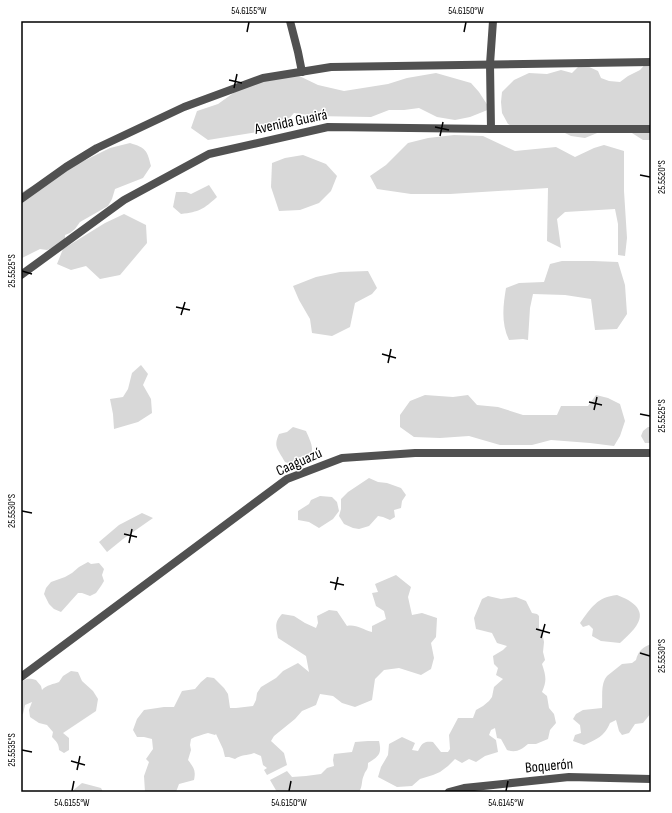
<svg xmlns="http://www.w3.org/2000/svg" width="672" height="813" font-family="'Sofia Sans Condensed',sans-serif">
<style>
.green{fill:#d8d8d8}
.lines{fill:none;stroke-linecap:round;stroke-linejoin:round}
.service{stroke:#515151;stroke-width:8}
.minor{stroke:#515151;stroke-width:8}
.ticks{fill:none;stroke:#000;stroke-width:1.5}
.labels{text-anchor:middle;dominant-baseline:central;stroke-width:3;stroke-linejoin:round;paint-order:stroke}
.street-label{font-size:15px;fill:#000;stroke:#fff}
.neatline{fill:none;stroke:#000;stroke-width:1.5}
.ticks-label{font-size:10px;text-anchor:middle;fill:#000}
</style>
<rect width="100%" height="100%" fill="#fff"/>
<g class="green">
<polygon points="650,59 651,59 651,140 643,140 624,128 607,129 585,138 571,136 557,129 518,129 508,124 502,113 501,102 502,92 514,80 529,73 547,74 561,70 572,73 580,65 585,65 598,71 601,78 609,81 620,82 628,76 640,70"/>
<polygon points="293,73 318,85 344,91 388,84 407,78 436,73 471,83 479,92 490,109 470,117 455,120 437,117 419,108 404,110 389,110 371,117 314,116 294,113 284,124 263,131 208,140 191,128 197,111 218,104 246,84"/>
<polygon points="454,135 483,136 515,151 556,147 575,157 594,148 604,145 624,151 624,191 627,238 625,256 618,255 618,224 615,209 565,212 557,219 561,248 547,241 548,188 450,194 411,194 377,189 370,176 386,165 408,143 428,138"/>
<path d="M130,143C146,148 147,150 151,166L143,178L115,189L112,199L108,206L80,222L75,229L70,233L65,235V239L59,245L47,250L40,249L22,258L21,260V193L27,189L41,182L110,148Z"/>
<polygon points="303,155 326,164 337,176 331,191 319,203 300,210 279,211 271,187 272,163 285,158"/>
<path d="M209,185L217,197C204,209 199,212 181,214L173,207L176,192H186L191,194Z"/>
<polygon points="124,214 146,225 147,243 120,275 100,279 86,266 71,270 57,264 63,249 105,223"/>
<path d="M562,261H593L618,262L625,285L627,314L617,329L595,330L591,299L565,295L533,294L530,308L528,340L523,339L509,340C501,323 503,306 506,288L519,283L544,282L550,264Z"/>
<polygon points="368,271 377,288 372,294 355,303 350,327 332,336 312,333 310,319 299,300 293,286 316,277 340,272"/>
<polygon points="141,365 148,374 143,385 151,399 152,413 138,422 114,429 113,414 110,399 123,397 128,389 132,373"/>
<polygon points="425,395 453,397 468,395 477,405 498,407 523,415 557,415 561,406 588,406 596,395 608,398 620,404 625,421 620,436 614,446 590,443 551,440 532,445 500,445 469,436 440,438 414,437 400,427 400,415 410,401"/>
<path d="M293,427L306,431C308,436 312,443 312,449C312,464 295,466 285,462C278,449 273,447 279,434L287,432Z"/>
<polygon points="648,427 651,427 651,443 645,443 641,436 643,431"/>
<polygon points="369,478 378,482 387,483 401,488 406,495 402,501 401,508 394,510 395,517 390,520 383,517 378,516 369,526 359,529 353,528 344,524 339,516 341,509 341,499 348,492"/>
<polygon points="320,496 332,497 337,502 339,511 333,519 319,528 309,522 298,520 298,511 309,504 311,500"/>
<polygon points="142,513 153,518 123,539 107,552 99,542 119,525"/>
<polygon points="88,562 91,564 99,563 104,569 102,575 104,581 101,586 96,593 90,596 82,593 78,593 61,612 54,609 49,604 44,594 46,588 51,582 65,577 72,573 79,567"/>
<path d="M396,575L411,587L408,597L412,615L422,613L437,618L436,637L431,643L434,658L431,669L421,675L399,668L384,670L375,679L372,700L355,707L342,703L333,696L320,694L316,705L302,711L295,719L274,736L271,741L284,753L287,765L267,775L264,770L267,768L263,765L261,756L254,753C246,756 242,754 235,759L229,757H225L223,749L216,734L215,735L208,733C202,735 196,736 191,739L190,745L191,750L188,760C194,768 196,770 194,780L179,784L176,792H145L144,776L149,762L146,759L153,749L152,739L144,737H137L133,730L137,719L144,710L164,707H174L182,691L195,689L201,682L207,677L214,678L224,688L228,694L230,708H236L253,706L256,700L257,693L261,687L276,678L283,671L298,663L309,672L306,656L278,638C276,627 274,623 282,614L294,616L305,623L316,628L318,623L317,616L329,610L337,611L347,626C356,624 363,630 372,632V626L386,619L384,611L376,606L372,593L378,592L375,584Z"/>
<path d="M617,595C633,601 649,611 634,629C630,634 625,638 620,643L601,641L592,636L593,629L589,625L583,627L580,623C591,608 597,597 617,595Z"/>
<path d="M488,596L501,599L516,597L526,601L532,613L537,614L539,616V628L542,632L544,642L543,652L545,660L542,664C546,676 547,681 542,692L547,696L549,708L554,714L556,723L550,730L548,739L536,744H528C521,750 516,753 507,750L501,739L497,738L495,728L491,730L489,735L496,740L498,752L485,756L476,762L469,759L462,763L455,759L448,766L440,772L433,775L420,779L412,786L397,787L378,777L381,767L388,755L389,744L402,737L415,743L412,750L418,751C422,743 424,741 433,742L441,752H448L450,749L449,735L458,718H473L476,710L483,706L489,701L492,697L494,687L503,679L496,675L498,668L494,664L493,656L503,650L507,646L497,643L492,633L476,629L474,618L482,599Z"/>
<path d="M651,644V713L643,723L635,724L629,733L622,735L619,731L616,720L610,723C604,737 597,739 584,745L573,741L575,735L581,733L580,725L573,719L576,714L583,710L602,708C603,698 600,684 607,676C612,672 617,668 622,664L632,663L636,660C638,651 643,647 651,644Z"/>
<path d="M71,671L78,672L82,681L93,691L98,699L96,711L63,733L69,738V750L64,753L59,750C59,744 56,741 52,737L53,732L47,725L39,723L30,717L29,710L32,702L25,705L23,714L21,715V684C24,678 29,678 36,680L41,686L42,690C46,685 54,684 59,682L63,676Z"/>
<path d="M368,741H379C382,754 379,756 368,763C368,771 366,769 364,775C361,781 363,786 359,792H277L270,780L287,771L292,777L306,776L321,774L327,768L334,766L333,760L334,754L352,752L355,742Z"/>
<polygon points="82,783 101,788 103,792 71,792"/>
</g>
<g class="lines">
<polyline class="service" points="290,21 298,52 302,72"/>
<g class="minor">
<polyline points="491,129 490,64 493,21"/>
<polyline points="21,199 66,167 97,148 184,107 263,78 331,67 651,62"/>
<polyline points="21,275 124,200 209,154 328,127 491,129 651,129"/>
<polyline points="21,677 287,479 342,458 415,453 651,453"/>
<polyline points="449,792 464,788 569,777 651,779"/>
</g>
</g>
<path class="ticks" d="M247,32L249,22M464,32L466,22M229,80L242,83M234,88L237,74M435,127L449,130M440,136L443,122M640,175L650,177M22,271L32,274M176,307L190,310M181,315L185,302M382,354L396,358M388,363L391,349M589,402L602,405M594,410L597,397M640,414L650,416M22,511L32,513M124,534L137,537M129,543L132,529M330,582L344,585M335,590L338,577M536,629L550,633M541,638L545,624M640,653L650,656M22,750L32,752M71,761L85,765M77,770L80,756M72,791L74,781M289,791L291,781M506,791L508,781"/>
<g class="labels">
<g class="street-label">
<text transform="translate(291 122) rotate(-12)">Avenida Guairá</text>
<text transform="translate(299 462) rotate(-24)">Caaguazú</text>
<text transform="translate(549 766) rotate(-5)">Boquerón</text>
</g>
</g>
<rect width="672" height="813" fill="none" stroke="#ffffff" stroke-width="44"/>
<rect x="22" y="22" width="628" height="769" class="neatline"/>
<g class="ticks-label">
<text x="249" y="14">54.6155°W</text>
<text x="466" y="14">54.6150°W</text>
<text transform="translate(661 177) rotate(-90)" y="4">25.5520°S</text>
<text transform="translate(11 271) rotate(-90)" y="4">25.5525°S</text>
<text transform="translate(661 416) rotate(-90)" y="4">25.5525°S</text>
<text transform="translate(11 511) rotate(-90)" y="4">25.5530°S</text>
<text transform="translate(661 656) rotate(-90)" y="4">25.5530°S</text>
<text transform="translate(11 750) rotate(-90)" y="4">25.5535°S</text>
<text x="72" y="806">54.6155°W</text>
<text x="289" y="806">54.6150°W</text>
<text x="506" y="806">54.6145°W</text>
</g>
</svg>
